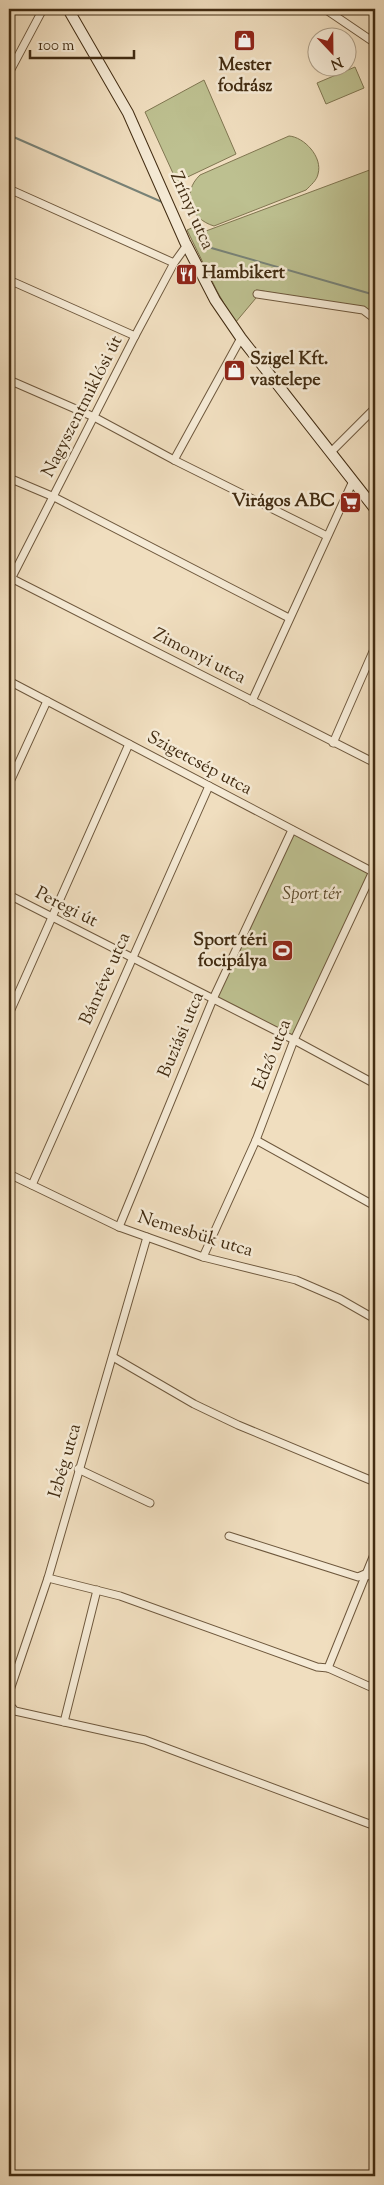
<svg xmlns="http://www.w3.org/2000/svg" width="384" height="2185" font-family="'Sorts Mill Goudy',serif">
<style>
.green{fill:#bdc090;stroke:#807651}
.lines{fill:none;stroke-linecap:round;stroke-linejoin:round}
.stream{stroke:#788277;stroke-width:2}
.minor-casing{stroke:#6e583d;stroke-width:9}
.secondary-casing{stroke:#422c12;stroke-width:12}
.primary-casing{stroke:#422c12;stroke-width:14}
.minor{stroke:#f5ead5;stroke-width:7}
.secondary{stroke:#f5ead5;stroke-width:10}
.primary{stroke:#e8bf80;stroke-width:11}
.labels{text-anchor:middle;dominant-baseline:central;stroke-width:5;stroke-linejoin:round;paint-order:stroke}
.poi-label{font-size:18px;font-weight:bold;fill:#422c12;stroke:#f5ead5;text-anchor:start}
.street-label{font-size:18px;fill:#422c12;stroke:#f5ead5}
.park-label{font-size:18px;font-style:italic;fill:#5b4a2b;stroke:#f5ead5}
</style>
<rect width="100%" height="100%" fill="#f0debf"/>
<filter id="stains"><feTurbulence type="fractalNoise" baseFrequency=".004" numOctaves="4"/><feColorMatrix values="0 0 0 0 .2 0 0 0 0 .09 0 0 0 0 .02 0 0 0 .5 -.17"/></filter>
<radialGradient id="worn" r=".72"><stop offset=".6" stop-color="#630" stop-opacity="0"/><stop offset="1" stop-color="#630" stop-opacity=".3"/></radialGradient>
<g class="green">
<polygon points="355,67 364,88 326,104 317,83"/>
<polygon points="204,80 236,154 177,182 145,112"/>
<path d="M289,136C304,137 323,157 318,174C317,180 311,185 306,190L214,226C190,219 181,193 200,175Z"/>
<polygon points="375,168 375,313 364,308 256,290 256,298 235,323 217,291 187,230 201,224 206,231"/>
<polygon points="292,830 373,872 294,1040 213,999"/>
</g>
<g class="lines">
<g class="stream">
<polyline points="9,135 162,202 176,232"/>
<polyline points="201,245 375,295"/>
</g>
<defs>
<g id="minor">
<polyline points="325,9 375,43"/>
<polyline points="9,73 43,9"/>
<polyline points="9,189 174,263"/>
<polyline points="9,280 135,336"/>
<polyline points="257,294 363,310 375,319"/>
<polyline points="9,380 94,417 174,460 327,536"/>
<polyline points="331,452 375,408"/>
<polyline points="174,460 241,338"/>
<polyline points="9,478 54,497 289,618"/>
<polyline points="9,577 375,763"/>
<polyline points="9,583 135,336 174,263 187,245"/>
<polyline points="9,681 375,873"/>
<polyline points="252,701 353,481"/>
<polyline points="333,743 375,647"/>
<polyline points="9,784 47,701"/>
<polyline points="9,895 294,1040 375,1084"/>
<polyline points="9,1014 129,744"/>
<polyline points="256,1140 375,1206"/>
<polyline points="9,1174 119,1227 203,1257 296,1280 340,1299 375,1319"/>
<polyline points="32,1185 209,786"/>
<polyline points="119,1227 213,999 292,830"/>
<polyline points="203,1257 256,1140 294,1040 375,867"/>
<polyline points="113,1357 194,1404 238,1425 375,1482"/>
<polyline points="78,1469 150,1503"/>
<polyline points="229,1536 358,1577 365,1574 375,1578"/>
<polyline points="48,1578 120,1596 317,1667 328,1668 375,1689"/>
<polyline points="328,1668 375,1552"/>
<polyline points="9,1693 48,1578 147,1237"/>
<polyline points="9,1704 15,1711 145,1740 375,1826"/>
<polyline points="64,1722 97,1590"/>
</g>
<polyline id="secondary" points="68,9 128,113 185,242 215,300 241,338 375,509"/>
<polyline id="primary" points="9,9 10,9"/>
</defs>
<use href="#minor" class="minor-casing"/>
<use href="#secondary" class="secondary-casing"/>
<use href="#primary" class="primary-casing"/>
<use href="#minor" class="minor"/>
<use href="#secondary" class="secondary"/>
<use href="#primary" class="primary"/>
</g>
<defs>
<symbol id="shop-square" viewBox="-11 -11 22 22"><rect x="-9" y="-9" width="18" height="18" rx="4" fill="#8f2418" stroke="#f5ead5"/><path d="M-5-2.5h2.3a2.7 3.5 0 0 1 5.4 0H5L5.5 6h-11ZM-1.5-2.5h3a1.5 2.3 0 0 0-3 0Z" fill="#fff"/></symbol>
<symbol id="restaurant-square" viewBox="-11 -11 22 22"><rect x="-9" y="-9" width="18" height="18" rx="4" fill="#8f2418" stroke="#f5ead5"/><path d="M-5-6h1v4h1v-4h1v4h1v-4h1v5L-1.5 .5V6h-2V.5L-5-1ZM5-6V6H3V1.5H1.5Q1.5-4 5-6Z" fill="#fff"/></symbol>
<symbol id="supermarket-square" viewBox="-11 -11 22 22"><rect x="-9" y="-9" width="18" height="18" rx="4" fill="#8f2418" stroke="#f5ead5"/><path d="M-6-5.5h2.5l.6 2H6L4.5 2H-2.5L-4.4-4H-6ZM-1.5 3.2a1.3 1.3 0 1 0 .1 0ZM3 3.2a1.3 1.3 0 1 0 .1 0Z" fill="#fff"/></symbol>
<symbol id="stadium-square" viewBox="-11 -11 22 22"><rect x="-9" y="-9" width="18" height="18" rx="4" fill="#8f2418" stroke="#f5ead5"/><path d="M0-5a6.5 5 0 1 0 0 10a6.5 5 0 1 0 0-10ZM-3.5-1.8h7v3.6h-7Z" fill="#fff"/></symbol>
</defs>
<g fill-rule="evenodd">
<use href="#shop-square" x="232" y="28" width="25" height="25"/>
<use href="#restaurant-square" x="174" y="262" width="25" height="25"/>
<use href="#shop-square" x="222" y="358" width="25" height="25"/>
<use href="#supermarket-square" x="338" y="490" width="25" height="25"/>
<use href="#stadium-square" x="270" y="938" width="25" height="25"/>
</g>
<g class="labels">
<g class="poi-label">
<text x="245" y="66" text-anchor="middle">Mester<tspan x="245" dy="21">fodrász</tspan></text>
<text x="202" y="274">Hambikert</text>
<text x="250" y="360">Szigel Kft.<tspan x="250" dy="21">vastelepe</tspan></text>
<text x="335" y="502" text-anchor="end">Virágos ABC</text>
<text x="267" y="941" text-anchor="end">Sport téri<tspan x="267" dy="21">focipálya</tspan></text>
</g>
<g class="street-label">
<text transform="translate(191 211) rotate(66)">Zrínyi utca</text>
<text transform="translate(83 407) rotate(-63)">Nagyszentmiklósi út</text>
<text transform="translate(199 657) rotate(27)">Zimonyi utca</text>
<text transform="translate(199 764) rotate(28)">Szigetcsép utca</text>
<text transform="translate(66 908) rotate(27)">Peregi út</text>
<text transform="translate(106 979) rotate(-66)">Bánréve utca</text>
<text transform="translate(182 1035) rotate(-67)">Buziási utca</text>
<text transform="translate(273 1055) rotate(-68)">Edző utca</text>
<text transform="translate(195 1235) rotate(17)">Nemesbük utca</text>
<text transform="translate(66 1461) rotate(-74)">Izbég utca</text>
</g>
<g class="park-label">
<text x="312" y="895">Sport tér</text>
</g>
</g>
<rect width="384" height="2185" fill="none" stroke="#f0debf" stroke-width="30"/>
<rect x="10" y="10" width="364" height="2165" fill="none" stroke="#422c12" stroke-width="2.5"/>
<rect x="15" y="15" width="354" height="2155" fill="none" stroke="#422c12"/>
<g transform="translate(332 52) rotate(158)"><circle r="24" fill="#f5ead5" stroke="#ad9e87"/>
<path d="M0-4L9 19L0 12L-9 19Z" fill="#8f2418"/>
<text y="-8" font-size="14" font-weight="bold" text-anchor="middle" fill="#422c12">N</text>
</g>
<path d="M30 50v8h104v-8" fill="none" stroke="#422c12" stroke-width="2.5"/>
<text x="38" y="50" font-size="15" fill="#422c12" stroke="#f5ead5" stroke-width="4" paint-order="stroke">100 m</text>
<rect width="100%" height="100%" filter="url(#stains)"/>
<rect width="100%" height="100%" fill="url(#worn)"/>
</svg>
